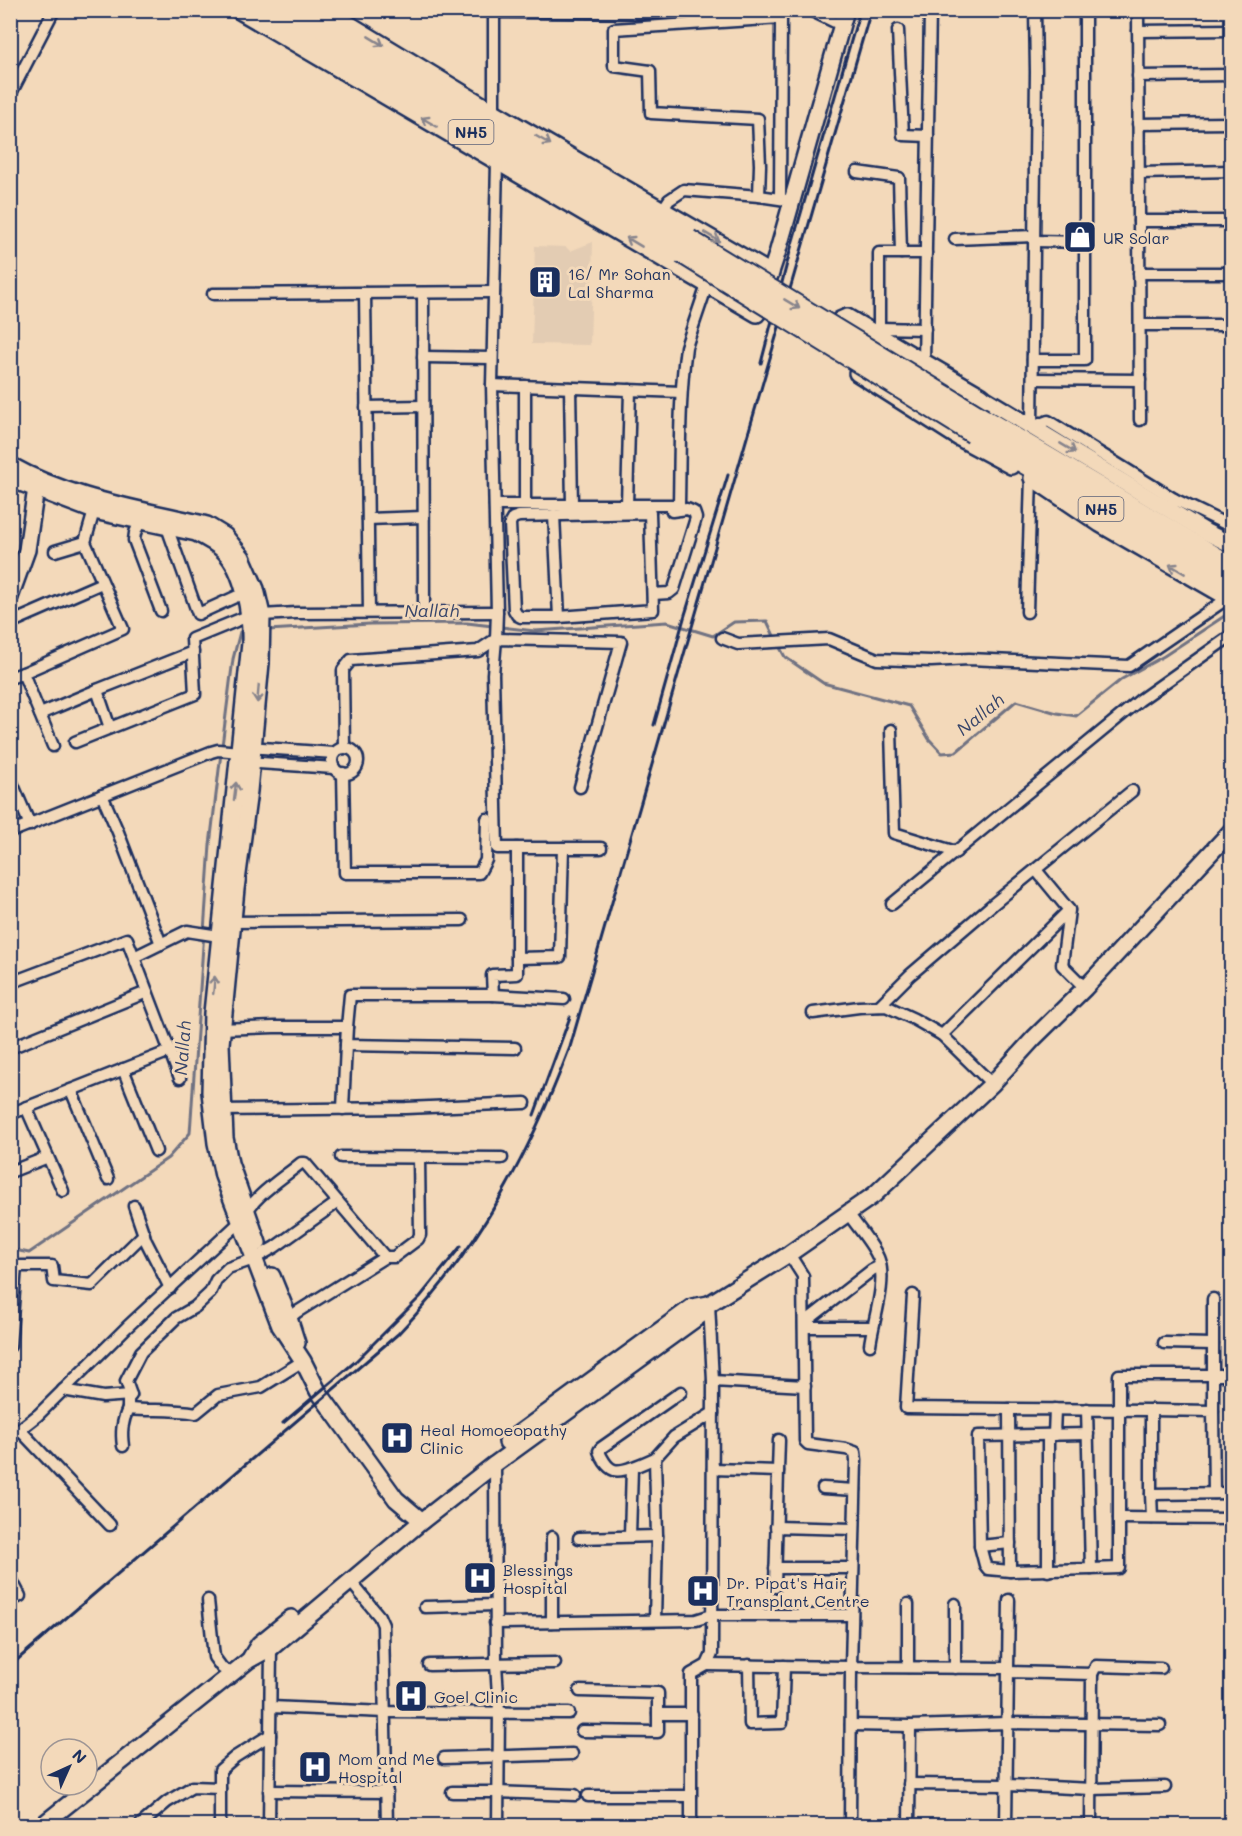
<svg xmlns="http://www.w3.org/2000/svg" width="1242" height="1836" font-family="Mali,sans-serif">
<style>
.built{fill:#e3ccb3}
.lines{fill:none;stroke-linecap:round;stroke-linejoin:round}
.stream{stroke:#707282;stroke-width:3}
.street-casing{stroke:#1b2f5e;stroke-width:15}
.secondary-casing{stroke:#1b2f5e;stroke-width:20}
.highway-casing{stroke:#1b2f5e;stroke-width:24}
.street{stroke:#f3d9ba;stroke-width:10}
.secondary{stroke:#f3d9ba;stroke-width:15}
.highway{stroke:#f3d9ba;stroke-width:20}
.rail{stroke:#1b2f5e;stroke-width:3}
.highway-bridge-casing{stroke:#1b2f5e;stroke-width:24;stroke-linecap:butt}
.highway-bridge{stroke:#f3d9ba;stroke-width:20}
.oneway{stroke:#87848c}
.labels{text-anchor:middle;dominant-baseline:central;stroke-width:6;stroke-linejoin:round;paint-order:stroke}
.shield{fill:#f3d9ba;stroke:#5c627a;stroke-width:1.5}
.shield-label{font-size:15px;font-weight:bold;fill:#1b2f5e}
.poi-label{font-size:16px;fill:#1b2f5e;stroke:#f3d9ba;text-anchor:start}
.water-label{font-size:18px;font-style:italic;fill:#37456a;stroke:#f3d9ba}
</style>
<rect width="100%" height="100%" fill="#f3d9ba"/>
<filter id="ink" filterUnits="userSpaceOnUse"><feTurbulence type="fractalNoise" baseFrequency=".0167" numOctaves="2"/><feDisplacementMap in="SourceGraphic" scale="12" xChannelSelector="R" yChannelSelector="G"/><feConvolveMatrix kernelMatrix="1 2 1 2 8 2 1 2 1" color-interpolation-filters="sRGB"/></filter>
<g filter="url(#ink)">
<polygon class="built" points="593,242 590,345 532,344 535,246 566,247 570,251"/>
<g class="lines">
<g class="stream">
<polyline points="268,630 370,624 467,623 535,631 667,622 713,636 734,622 767,621 775,638"/>
<polyline points="778,644 785,657 823,683 909,706 929,739 942,753 956,752 1016,701 1057,713 1076,716 1122,679 1164,656 1232,611"/>
<polyline points="222,746 233,659 240,632 246,632"/>
<polyline points="10,1249 29,1253 168,1158 190,1133 210,845 221,753"/>
</g>
<defs>
<g id="street">
<polyline points="494,10 494,112"/>
<polyline points="810,10 841,25"/>
<polyline points="1035,10 1036,72 1032,427 1048,421 1174,499"/>
<polyline points="1138,10 1140,420"/>
<polyline points="494,12 684,13 684,10"/>
<polyline points="898,30 903,135 928,136"/>
<polyline points="1138,31 1232,30"/>
<polyline points="1138,76 1232,75"/>
<polyline points="10,95 54,10"/>
<polyline points="1138,124 1232,123"/>
<polyline points="857,172 899,178 901,253"/>
<polyline points="1139,173 1232,171"/>
<polyline points="759,196 760,165 758,119 651,113 650,71 614,66 614,29 781,18 780,198"/>
<polyline points="663,209 669,200 684,190 759,196 786,200"/>
<polyline points="1139,221 1232,221"/>
<polyline points="955,239 1034,236"/>
<polyline points="1035,241 1085,242"/>
<polyline points="1139,273 1232,273"/>
<polyline points="365,293 369,612"/>
<polyline points="423,293 424,611"/>
<polyline points="213,294 494,292"/>
<polyline points="1140,325 1232,325"/>
<polyline points="879,328 925,329"/>
<polyline points="879,336 879,253 926,253"/>
<polyline points="423,357 492,358"/>
<polyline points="1033,360 1085,360 1085,13"/>
<polyline points="924,363 930,10"/>
<polyline points="1033,379 1140,380"/>
<polyline points="492,385 681,392"/>
<polyline points="570,388 572,505"/>
<polyline points="366,407 423,406"/>
<polyline points="525,504 525,386"/>
<polyline points="1173,504 1174,499 1232,527"/>
<path d="M495,505H679C680,452 679,399 686,347L707,285"/>
<polyline points="627,505 630,390"/>
<polygon points="650,513 653,610 559,617 521,617 517,615 514,610 510,523 513,518 519,516"/>
<polyline points="554,515 559,617"/>
<polyline points="368,519 423,517"/>
<polyline points="140,521 135,533 134,540 161,611"/>
<polyline points="167,527 198,614 244,593"/>
<polyline points="55,551 85,542"/>
<polyline points="653,594 669,593 674,589 696,518 694,512 687,509 672,511"/>
<polyline points="1027,612 1031,477"/>
<polyline points="10,623 102,583"/>
<polyline points="722,638 738,644 829,639 877,659 931,661 969,659 1129,666 1228,598"/>
<polyline points="10,678 23,673"/>
<polyline points="40,714 97,690"/>
<polyline points="110,728 97,690 193,652"/>
<polyline points="891,730 894,833 956,852"/>
<polyline points="75,742 195,694 192,639 248,616 262,615 296,613 497,612"/>
<polyline points="53,746 23,673 123,629 85,542 94,511"/>
<polyline points="248,747 334,753"/>
<polyline points="344,748 343,670 351,660 478,651 496,639 497,612 492,385 497,162"/>
<circle cx="345" cy="761" r="13"/>
<polyline points="245,762 334,768"/>
<polyline points="343,773 345,873 479,873 486,860 487,819"/>
<polyline points="10,778 30,825"/>
<polyline points="102,795 118,832 161,944"/>
<polyline points="10,832 211,752 218,750 240,752"/>
<polyline points="517,848 497,848 493,674 496,639 621,642 580,787"/>
<polyline points="1036,870 1069,910 1062,965 1085,988"/>
<polyline points="892,904 1140,700 1232,635"/>
<polyline points="227,922 462,920"/>
<polyline points="134,957 187,931 219,936"/>
<polyline points="517,958 560,957 563,848"/>
<polyline points="10,983 127,939 180,1078"/>
<polyline points="493,995 492,975 517,974 517,848 601,848"/>
<polyline points="879,1006 910,975 992,905 1132,791"/>
<polyline points="813,1013 859,1007 886,1006 914,1019 942,1035 992,1084"/>
<polyline points="347,1027 350,995 493,995 564,999"/>
<polyline points="217,1029 274,1027 347,1027 346,1045 515,1048"/>
<polyline points="942,1035 1069,910"/>
<polyline points="10,1048 147,992"/>
<polyline points="123,1069 156,1151"/>
<polyline points="71,1090 108,1179"/>
<polyline points="26,1107 63,1191"/>
<polyline points="343,1109 346,1045"/>
<polyline points="217,1110 406,1108 525,1103"/>
<polyline points="10,1114 170,1051"/>
<polyline points="341,1157 502,1158"/>
<polyline points="10,1172 48,1157"/>
<polyline points="134,1206 146,1241 170,1288"/>
<path d="M848,1213C857,1227 874,1245 879,1260C887,1283 873,1321 870,1345"/>
<polyline points="789,1254 803,1276 805,1441 808,1444 846,1449 855,1452 856,1460 851,1667 1008,1668 1006,1826"/>
<polyline points="913,1295 906,1408 1009,1409"/>
<polyline points="286,1321 297,1312 385,1257 394,1257 418,1239 420,1235 419,1157"/>
<polyline points="804,1323 872,1270 880,1266"/>
<polyline points="804,1327 872,1327"/>
<polyline points="1164,1343 1213,1344"/>
<polyline points="10,1346 16,1266 52,1266 54,1281 92,1285 144,1234"/>
<path d="M303,1361L261,1387L218,1395L196,1413C174,1409 151,1411 128,1409V1399L131,1395L126,1381L141,1352L176,1318L195,1307L210,1293L216,1280L228,1268L254,1259L275,1247L338,1202"/>
<polyline points="713,1381 805,1386"/>
<polyline points="63,1390 103,1397 131,1395"/>
<polyline points="1087,1409 1091,1569 1010,1571 1009,1409 1014,1409 1151,1410 1151,1494 1232,1493"/>
<polyline points="1151,1410 1213,1411 1214,1493"/>
<polyline points="1213,1411 1213,1299"/>
<polyline points="20,1430 110,1525"/>
<polyline points="1054,1435 1055,1409"/>
<path d="M10,1437L38,1415L127,1327L240,1222C253,1196 279,1181 301,1163H305L385,1257"/>
<path d="M123,1446C121,1432 122,1422 128,1409"/>
<path d="M655,1458C646,1462 623,1473 614,1470C607,1468 601,1457 599,1451L601,1448L681,1392"/>
<polyline points="495,1464 496,1664 499,1711 498,1826"/>
<polyline points="713,1469 778,1471 775,1587"/>
<polyline points="778,1471 779,1440"/>
<polyline points="823,1488 855,1490"/>
<polyline points="1151,1494 1152,1518"/>
<polyline points="1119,1518 1232,1519"/>
<polyline points="776,1527 853,1529"/>
<polyline points="630,1536 632,1468"/>
<polyline points="579,1538 657,1536"/>
<polyline points="1010,1543 980,1546 978,1436 1088,1434"/>
<polyline points="980,1546 985,1565 988,1569 1010,1571"/>
<polyline points="775,1568 852,1568"/>
<polyline points="1091,1569 1119,1568 1119,1375 1232,1375"/>
<polyline points="1048,1571 1048,1435"/>
<polyline points="10,1577 20,1596 10,1601"/>
<polyline points="351,1582 379,1616 383,1625 387,1826"/>
<polyline points="208,1600 214,1657 222,1668 232,1674"/>
<polyline points="955,1604 955,1668"/>
<polyline points="425,1607 495,1605"/>
<polyline points="655,1620 657,1536 655,1458 674,1437 713,1413"/>
<polyline points="552,1622 552,1537"/>
<polyline points="495,1623 696,1620 712,1615 852,1615"/>
<polyline points="429,1665 555,1663"/>
<polyline points="707,1665 851,1667 850,1826"/>
<polyline points="749,1665 750,1724 782,1723 784,1666"/>
<polyline points="908,1667 908,1604"/>
<polyline points="1008,1668 1009,1600"/>
<polyline points="1008,1672 1092,1674 1091,1826"/>
<polyline points="1092,1674 1096,1666 1161,1668"/>
<polyline points="580,1691 658,1693 658,1732 582,1731"/>
<polyline points="271,1707 385,1712 569,1713"/>
<polyline points="658,1714 692,1714"/>
<polyline points="851,1725 910,1726 1007,1723 1160,1725"/>
<polyline points="444,1758 572,1754"/>
<polyline points="909,1784 1007,1785 1092,1789 1165,1787"/>
<polyline points="269,1791 387,1792"/>
<polyline points="452,1792 497,1792 575,1795"/>
<polyline points="588,1796 691,1796"/>
<polyline points="139,1826 167,1802 192,1787 220,1788"/>
<polyline points="220,1826 220,1770 235,1757 270,1735"/>
<polyline points="269,1826 271,1648"/>
<polyline points="691,1826 691,1674 707,1665 712,1654 713,1381 709,1304"/>
<polyline points="909,1826 910,1726"/>
</g>
<g id="secondary">
<polyline points="238,10 757,314 777,254 846,10"/>
<polyline points="326,10 494,112 771,273"/>
<polyline points="829,337 840,320 847,317 982,396"/>
<polyline points="857,373 959,438 1011,466"/>
<polyline points="974,392 1206,532 1232,545"/>
<path d="M10,465C70,499 141,509 207,525L225,536L242,557L256,589L262,615L261,663L249,791L236,889L221,1044L225,1138L230,1163L258,1243"/>
<polyline points="1032,478 1100,524 1232,600"/>
<path d="M10,479L94,511L196,533C206,538 216,543 224,551C244,571 251,615 250,643L212,1013L210,1092L216,1143L223,1176L280,1326L303,1361L318,1391L396,1499L422,1521"/>
<polyline points="10,597 27,550 37,481"/>
<polyline points="272,1276 289,1318 297,1343"/>
<polyline points="507,1442 692,1307 709,1304"/>
<polyline points="251,1657 259,1644 291,1618"/>
<polyline points="41,1826 249,1660 271,1648 422,1521 495,1464 701,1315 709,1304 789,1254 874,1195 992,1084 1034,1038 1085,988 1232,830"/>
</g>
<g id="highway">
<polyline points="260,10 682,253"/>
<polyline points="292,10 689,240"/>
<polyline points="983,419 1232,567"/>
<polyline points="973,433 1232,585"/>
</g>
</defs>
<use href="#street" class="street-casing"/>
<use href="#secondary" class="secondary-casing"/>
<use href="#highway" class="highway-casing"/>
<use href="#street" class="street"/>
<use href="#secondary" class="secondary"/>
<use href="#highway" class="highway"/>
<g class="rail">
<polyline points="761,363 792,244 860,10"/>
<polyline points="654,725 684,618 728,475"/>
<polyline points="534,1115 570,1017"/>
<polyline points="283,1423 356,1361 420,1297 461,1246"/>
<path d="M10,1666L398,1334C479,1249 528,1157 570,1047L871,10"/>
</g>
<defs>
<g id="highway-bridge">
<polyline points="689,240 983,419"/>
<polyline points="682,253 973,433"/>
</g>
</defs>
<use href="#highway-bridge" class="highway-bridge-casing"/>
<use href="#highway-bridge" class="highway-bridge"/>
</g>
<defs><path id="oneway-shaft" d="M-6 0H5M1.5-3L5.5 0L1.5 3" fill="none" stroke-width="1.6" stroke-linecap="round" stroke-linejoin="round" transform="scale(1.5)"/></defs>
<g class="oneway">
<use href="#oneway-shaft" transform="translate(376 41) rotate(31)"/>
<use href="#oneway-shaft" transform="translate(429 122) rotate(-150)"/>
<use href="#oneway-shaft" transform="translate(543 140) rotate(30)"/>
<use href="#oneway-shaft" transform="translate(712 237) rotate(31)"/>
<use href="#oneway-shaft" transform="translate(634 242) rotate(-149)"/>
<use href="#oneway-shaft" transform="translate(792 304) rotate(31)"/>
<use href="#oneway-shaft" transform="translate(1068 448) rotate(31)"/>
<use href="#oneway-shaft" transform="translate(1177 569) rotate(-149)"/>
<use href="#oneway-shaft" transform="translate(258 694) rotate(95)"/>
<use href="#oneway-shaft" transform="translate(235 791) rotate(-83)"/>
<use href="#oneway-shaft" transform="translate(214 985) rotate(-85)"/>
</g>
</g>
<defs>
<symbol id="shop-square" viewBox="-11 -11 22 22"><rect x="-9" y="-9" width="18" height="18" rx="4" fill="#1b2f5e" stroke="#f3d9ba"/><path d="M-5-2.5h2.3a2.7 3.5 0 0 1 5.4 0H5L5.5 6h-11ZM-1.5-2.5h3a1.5 2.3 0 0 0-3 0Z" fill="#fff"/></symbol>
<symbol id="building-square" viewBox="-11 -11 22 22"><rect x="-9" y="-9" width="18" height="18" rx="4" fill="#1b2f5e" stroke="#f3d9ba"/><path d="M-4-6H4V6H1V3H-1V6H-4ZM-2.5-4.3h1.7v1.8h-1.7ZM.8-4.3h1.7v1.8H.8ZM-2.5-1h1.7V.8h-1.7ZM.8-1h1.7V.8H.8Z" fill="#fff"/></symbol>
<symbol id="hospital-square" viewBox="-11 -11 22 22"><rect x="-9" y="-9" width="18" height="18" rx="4" fill="#1b2f5e" stroke="#f3d9ba"/><path d="M-5-5h3v3.5h4V-5h3V5h-3V1.5h-4V5h-3Z" fill="#fff"/></symbol>
</defs>
<g fill-rule="evenodd">
<use href="#shop-square" x="1061" y="218" width="38" height="38"/>
<use href="#building-square" x="526" y="263" width="38" height="38"/>
<use href="#hospital-square" x="378" y="1419" width="38" height="38"/>
<use href="#hospital-square" x="461" y="1559" width="38" height="38"/>
<use href="#hospital-square" x="684" y="1572" width="38" height="38"/>
<use href="#hospital-square" x="392" y="1677" width="38" height="38"/>
<use href="#hospital-square" x="296" y="1748" width="38" height="38"/>
</g>
<g class="labels">
<g class="shield">
<rect x="448.5" y="120" width="45" height="24" rx="4.5"/>
<rect x="1078.5" y="497" width="45" height="24" rx="4.5"/>
</g>
<g class="shield-label">
<text x="471" y="132">NH5</text>
<text x="1101" y="509">NH5</text>
</g>
<g class="poi-label">
<text x="1103" y="237">UR Solar</text>
<text x="568" y="273">16/ Mr Sohan<tspan x="568" dy="18">Lal Sharma</tspan></text>
<text x="420" y="1429">Heal Homoeopathy<tspan x="420" dy="18">Clinic</tspan></text>
<text x="503" y="1569">Blessings<tspan x="503" dy="18">Hospital</tspan></text>
<text x="726" y="1582">Dr. Pipat's Hair<tspan x="726" dy="18">Transplant Centre</tspan></text>
<text x="434" y="1696">Goel Clinic</text>
<text x="338" y="1758">Mom and Me<tspan x="338" dy="18">Hospital</tspan></text>
</g>
<g class="water-label">
<text x="432" y="610">Nallah</text>
<text transform="translate(980 714) rotate(-39)">Nallah</text>
<text transform="translate(182 1048) rotate(-86)">Nallah</text>
</g>
</g>
<rect width="1242" height="1836" fill="none" stroke="#f3d9ba" stroke-width="36"/>
<rect x="18" y="18" width="1206" height="1800" fill="none" stroke="#1b2f5e" stroke-width="2" filter="url(#ink)"/>
<g transform="translate(69 1767) rotate(45)"><circle r="28" fill="#f3d9ba" stroke="#9d9595" stroke-width="1.5"/>
<path d="M0-4.5L10 22L0 15L-10 22Z" fill="#1b2f5e"/>
<text y="-9" font-size="16" font-weight="bold" text-anchor="middle" fill="#1b2f5e">N</text>
</g>
</svg>
